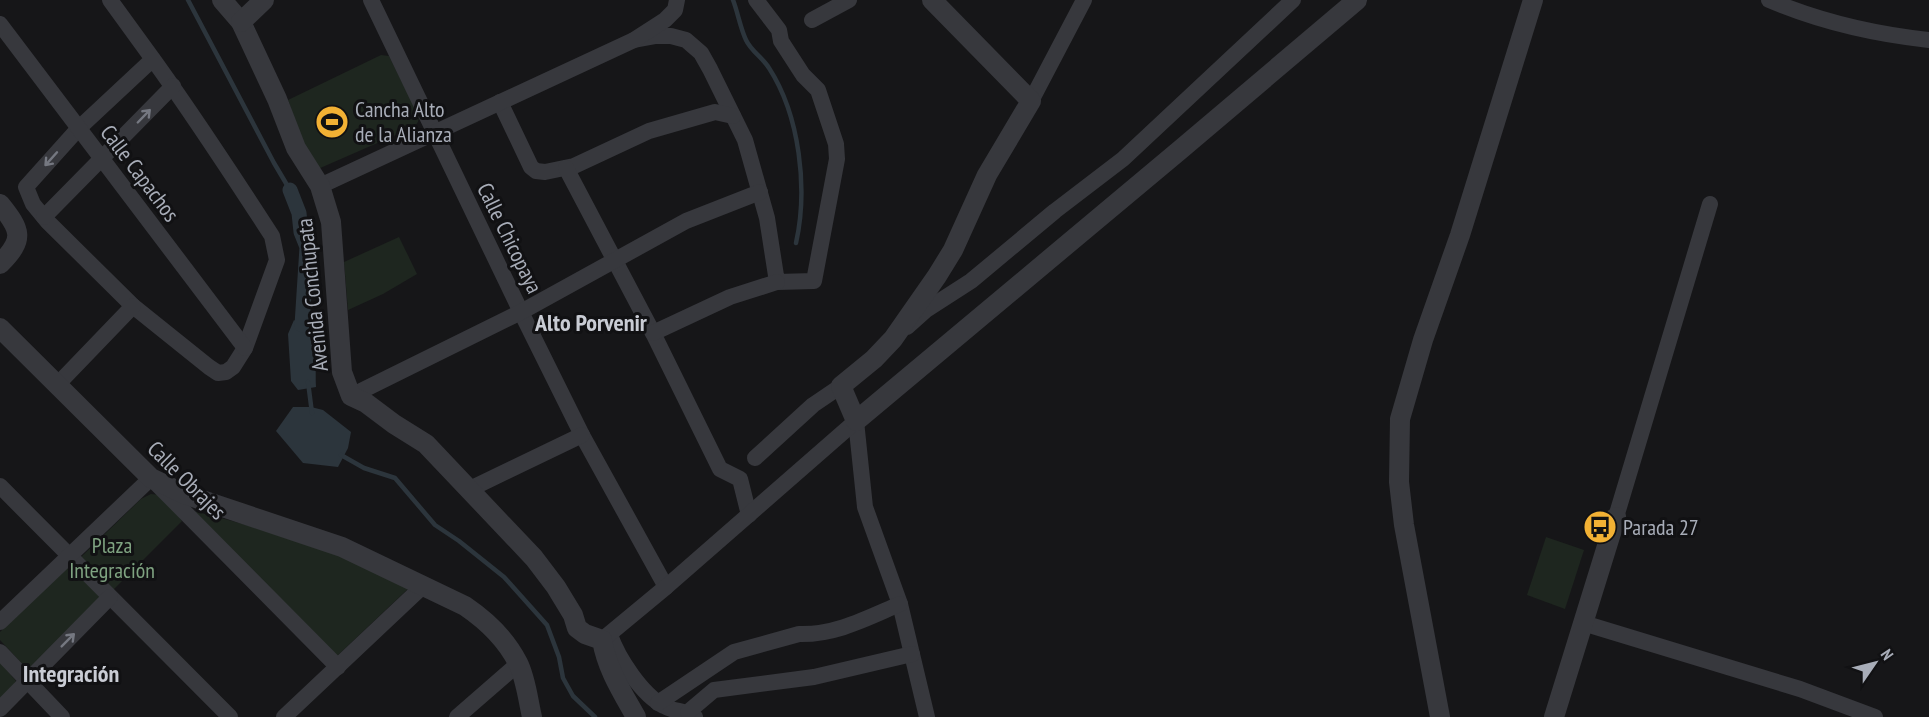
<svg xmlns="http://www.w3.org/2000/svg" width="1929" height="717" font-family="'PT Sans Narrow',sans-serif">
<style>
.green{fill:#1e261f}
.water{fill:#2c353c}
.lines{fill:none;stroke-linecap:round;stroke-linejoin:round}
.stream{stroke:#2c353c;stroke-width:4.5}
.canal{stroke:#2c353c;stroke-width:15}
.minor{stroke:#37383d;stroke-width:16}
.tertiary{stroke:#37383d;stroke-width:20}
.oneway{stroke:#757881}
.labels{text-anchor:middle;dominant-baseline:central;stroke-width:6;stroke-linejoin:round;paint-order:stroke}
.poi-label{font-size:22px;fill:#a8adb8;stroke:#111113;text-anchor:start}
.street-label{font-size:22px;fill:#a8adb8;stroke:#111113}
.park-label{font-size:22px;fill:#7fa381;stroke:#111113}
.neighbourhood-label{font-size:24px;font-weight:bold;fill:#c9ccd4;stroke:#111113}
</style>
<rect width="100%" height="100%" fill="#161618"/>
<g class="green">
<polygon points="381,55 389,56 419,116 418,122 414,127 318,169 312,168 288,100"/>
<polygon points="399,237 417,274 383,294 348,310 344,262"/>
<polygon points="151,494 160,495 182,521 112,591 81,557 141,499"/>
<path d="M193,511C235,521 276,533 317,547C349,558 379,573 410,587L337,656Z"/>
<polygon points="1546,537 1584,550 1565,609 1527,595"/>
<polygon points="69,566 101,597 28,670 0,640 0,632"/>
<polygon points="0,662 16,681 0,704"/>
</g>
<g class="water">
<path d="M294,320C320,337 315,360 316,387L298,390L291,381L288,334Z"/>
<polygon points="293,407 311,407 323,410 351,432 348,448 338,467 303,463 276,431"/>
</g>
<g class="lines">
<g class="stream">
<polyline points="188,0 274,163 290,190"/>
<path d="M733,0C738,13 740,27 746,40C751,51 763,58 769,68C800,116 808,189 796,243"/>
<polyline points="308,382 312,413"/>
<polyline points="341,455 364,468 395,478 435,525 459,541 504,577 547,625 559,657 563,678 573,696 595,717"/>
</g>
<polyline class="canal" points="290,190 299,213 301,232 307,247 302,325"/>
<g class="minor">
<path d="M110,0L147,51C191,111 231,173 272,236L277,260L245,348L233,367L226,372L218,373L209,367L133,306L47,221L33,204L26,187L78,129L153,59"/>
<polyline points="371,0 521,312 582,435 666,587"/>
<path d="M1769,0C1821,22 1873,34 1929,40"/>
<polyline points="812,20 849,0"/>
<polyline points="0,24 245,348"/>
<polyline points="634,40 656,36 671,36 686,40 701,53 710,69 745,140 767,218 777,282 814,281 837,159 836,144 818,90 803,75 781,41 779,30 756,0"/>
<polyline points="1031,101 1084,0"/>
<polyline points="500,102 531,167 536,171 545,172 574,166 649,131 715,112 733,116"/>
<polyline points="566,168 653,333 720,469 740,479 749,515"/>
<polyline points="320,186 634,40 665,20 675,10 677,0"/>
<polyline points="44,217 173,86"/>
<polyline points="907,327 926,310 971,281 1055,211 1123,159 1293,0"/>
<polyline points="653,333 730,297 777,282"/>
<polyline points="57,385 133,306"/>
<polyline points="351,396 521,312 686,221 760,192"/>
<polyline points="856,421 865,507 900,604 927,717"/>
<polyline points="755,458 813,405 841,386"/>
<polyline points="0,486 230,717"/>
<polyline points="470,489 582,435"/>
<polyline points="1616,517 1710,204"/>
<polyline points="0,622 151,478 338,667"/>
<polyline points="1583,623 1800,689 1875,717"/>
<path d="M610,635C618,658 642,695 664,706C674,712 685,710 695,717"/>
<polyline points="602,640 666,587 856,421"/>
<polyline points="0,652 62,717"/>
<path d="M658,703L734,652L799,634C836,635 867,618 900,604"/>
<polyline points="0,709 110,597"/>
<polyline points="688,712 714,690 814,677 912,654"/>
<polyline points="284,717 422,587"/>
<polyline points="457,717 518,664"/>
</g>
<g class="tertiary">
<path d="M222,0L241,22L277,99L296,148L320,186L331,222L342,372L351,396L366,403L394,424L426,444L534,558L556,587L573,615L577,628L585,634L602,640C607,669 622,692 636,717"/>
<polyline points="932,0 1031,101 987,175 953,250 937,276 893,339 874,359 841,386 856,421 1180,150 1357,0"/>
<polyline points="241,22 264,0"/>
<path d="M0,204C21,230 25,239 0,264"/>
<path d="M0,328L151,478L184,494L342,547L465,606C487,621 506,639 518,663C526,679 528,700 532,717"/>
<polyline points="1440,717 1404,525 1399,482 1400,419 1423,340 1460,235 1533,0"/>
<polyline points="1554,717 1616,517"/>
</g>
</g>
<defs><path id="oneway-shaft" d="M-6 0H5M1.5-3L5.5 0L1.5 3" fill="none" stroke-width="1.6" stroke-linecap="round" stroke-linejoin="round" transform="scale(1.5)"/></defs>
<g class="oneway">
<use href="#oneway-shaft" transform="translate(144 116) rotate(-46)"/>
<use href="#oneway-shaft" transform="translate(51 159) rotate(132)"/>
<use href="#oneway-shaft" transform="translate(68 640) rotate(-45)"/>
</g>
<defs>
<symbol id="stadium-disc" viewBox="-11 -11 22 22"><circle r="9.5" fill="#f2b134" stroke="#111113"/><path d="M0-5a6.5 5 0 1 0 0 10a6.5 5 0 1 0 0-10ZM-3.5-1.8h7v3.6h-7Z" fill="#111"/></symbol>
<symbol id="bus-disc" viewBox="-11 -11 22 22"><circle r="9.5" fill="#f2b134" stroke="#111113"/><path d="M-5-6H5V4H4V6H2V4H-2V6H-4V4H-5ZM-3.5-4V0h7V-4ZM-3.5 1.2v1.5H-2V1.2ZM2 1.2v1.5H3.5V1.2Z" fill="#111"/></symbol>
</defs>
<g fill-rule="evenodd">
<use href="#stadium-disc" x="313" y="103" width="38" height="38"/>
<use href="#bus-disc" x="1581" y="508" width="38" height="38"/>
</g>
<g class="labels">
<g class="poi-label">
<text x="355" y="109">Cancha Alto<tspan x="355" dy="25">de la Alianza</tspan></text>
<text x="1623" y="527">Parada 27</text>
</g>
<g class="street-label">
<text transform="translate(140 173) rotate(53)">Calle Capachos</text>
<text transform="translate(510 238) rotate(64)">Calle Chicopaya</text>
<text transform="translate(312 295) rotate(-96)">Avenida Conchupata</text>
<text transform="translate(187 480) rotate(45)">Calle Obrajes</text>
</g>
<g class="park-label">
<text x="112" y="545">Plaza<tspan x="112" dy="25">Integración</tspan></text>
</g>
<g class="neighbourhood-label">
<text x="591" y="322">Alto Porvenir</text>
<text x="71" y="673">Integración</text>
</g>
</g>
<g transform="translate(1875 663) rotate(55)" stroke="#111113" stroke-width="4.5" paint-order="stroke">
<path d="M0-4.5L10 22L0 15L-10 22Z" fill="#a8adb8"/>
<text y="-9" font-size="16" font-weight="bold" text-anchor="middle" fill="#a8adb8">N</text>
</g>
</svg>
